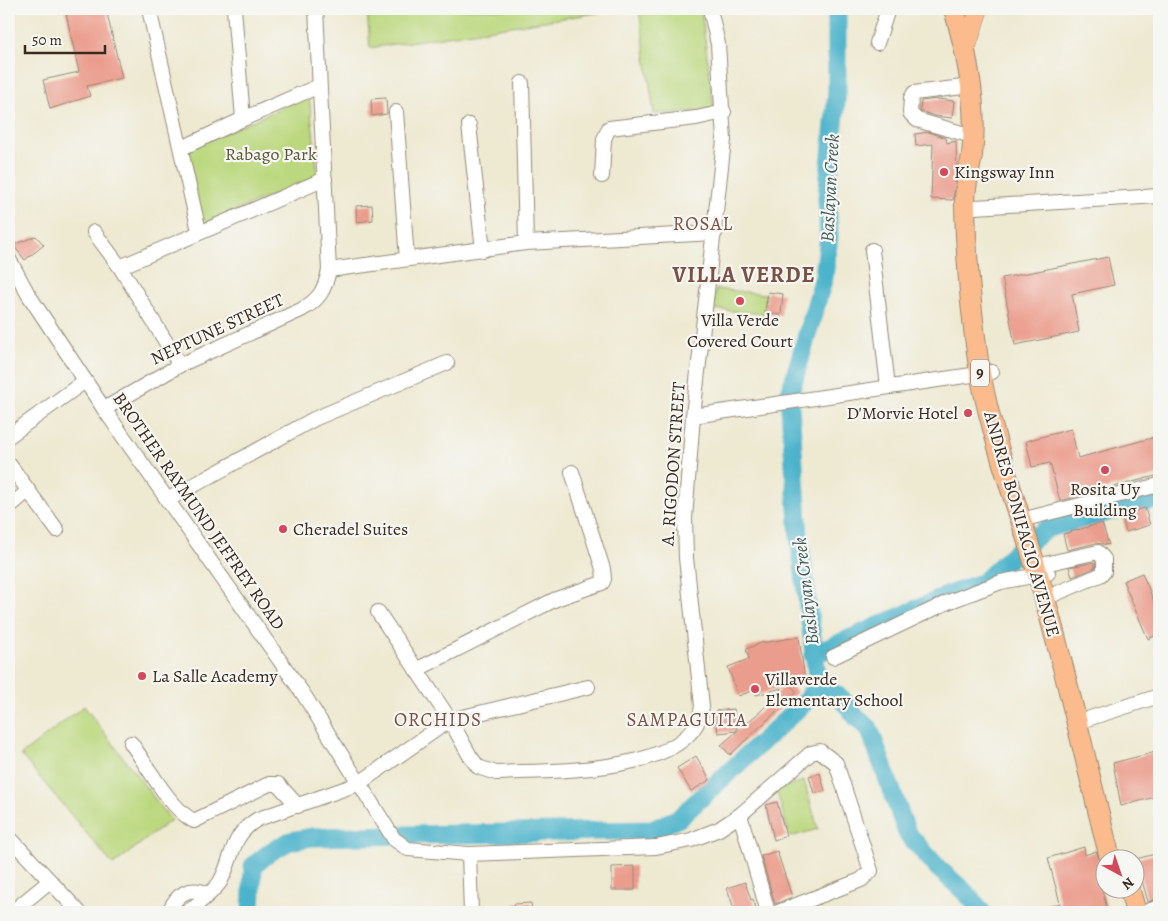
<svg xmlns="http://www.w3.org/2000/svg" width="1168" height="921" font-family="Alegreya,serif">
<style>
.green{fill:#bbd87e;stroke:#7b814e}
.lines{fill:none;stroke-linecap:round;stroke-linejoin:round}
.river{stroke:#4cb3cb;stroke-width:19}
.building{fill:#eb9d8d}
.minor-casing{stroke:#948a78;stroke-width:16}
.major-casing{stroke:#948a78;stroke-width:19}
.highway-casing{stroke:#948a78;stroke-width:22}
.minor{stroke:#fff;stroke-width:14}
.major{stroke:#fbbb8c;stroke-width:18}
.highway{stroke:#fbbb8c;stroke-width:20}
.poi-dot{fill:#d1495b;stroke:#f6f6f2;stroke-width:2}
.labels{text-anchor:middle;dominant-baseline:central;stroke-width:4.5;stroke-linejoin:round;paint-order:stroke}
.shield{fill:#f6f6f2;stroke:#73675e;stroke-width:1}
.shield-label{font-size:16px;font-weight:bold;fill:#3b2a1e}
.park-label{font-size:18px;fill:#5b5636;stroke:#f6f6f2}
.poi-label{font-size:18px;fill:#3b2a1e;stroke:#f6f6f2;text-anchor:start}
.street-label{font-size:18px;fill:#3b2a1e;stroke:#f6f6f2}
.water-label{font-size:19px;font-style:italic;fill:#415a5b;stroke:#f6f6f2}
.neighbourhood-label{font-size:19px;letter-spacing:1px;fill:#795245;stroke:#f6f6f2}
.district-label{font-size:22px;font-weight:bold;letter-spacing:1px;fill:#795245;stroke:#f6f6f2}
</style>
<rect width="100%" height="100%" fill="#f6f6f2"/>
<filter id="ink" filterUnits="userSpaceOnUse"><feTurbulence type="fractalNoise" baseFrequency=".02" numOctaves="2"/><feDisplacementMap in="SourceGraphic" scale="10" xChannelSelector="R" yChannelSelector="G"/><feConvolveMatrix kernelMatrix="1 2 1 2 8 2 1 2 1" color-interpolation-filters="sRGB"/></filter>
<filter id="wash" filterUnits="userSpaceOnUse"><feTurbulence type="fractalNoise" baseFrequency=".0096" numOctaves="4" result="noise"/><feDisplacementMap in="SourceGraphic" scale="20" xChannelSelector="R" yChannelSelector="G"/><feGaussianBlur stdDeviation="1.12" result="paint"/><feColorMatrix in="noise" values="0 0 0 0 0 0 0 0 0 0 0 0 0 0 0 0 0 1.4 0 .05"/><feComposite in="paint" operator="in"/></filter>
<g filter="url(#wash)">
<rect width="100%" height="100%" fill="#eee9d1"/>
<g class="green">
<polygon points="367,9 622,9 370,48"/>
<polygon points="639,9 701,9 714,110 654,114"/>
<polygon points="309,96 318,176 202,225 188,149"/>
<polygon points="716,289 766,294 764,314 713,309"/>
<polygon points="84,706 171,820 113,865 21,755"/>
<polygon points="804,781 818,829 790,837 776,789"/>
</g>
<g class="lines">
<g class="river">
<polyline points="790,393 824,277 829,236 827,197 837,92 837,9"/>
<polyline points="813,655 949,595 984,582 1019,549 1048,528 1159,498"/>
<polyline points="818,683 841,698 858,719 869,728 907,833 938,868 967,894 982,912"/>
<polyline points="251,912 253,866 270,852 290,841 312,837 652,830 679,818 805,702 818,683 799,536 790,407"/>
</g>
</g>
<g id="blocks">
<g class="building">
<polygon points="65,9 106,9 122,78 87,86 90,96 50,109 43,80 79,72"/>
<polygon points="386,98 387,114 372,116 371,99"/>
<polygon points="938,99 954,101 952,118 935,116 920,111 921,101"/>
<polygon points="929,132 946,138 947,143 956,141 957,172 953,200 931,199 933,144 916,146 915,134"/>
<polygon points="372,205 373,220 357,222 356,206"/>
<polygon points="36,236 44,245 25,260 13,245"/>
<polygon points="1108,257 1114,285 1072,294 1079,332 1015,345 1002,278"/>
<polygon points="768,292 783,294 781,315 765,313"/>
<polygon points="1071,429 1078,458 1159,436 1159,475 1060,501 1050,463 1032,467 1026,441"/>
<polygon points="1145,508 1150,525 1126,532 1121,514"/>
<polygon points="1102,523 1109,545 1096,543 1067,550 1063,534"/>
<polygon points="1095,562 1095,568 1072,577 1069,567"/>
<polygon points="1142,573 1159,613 1159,634 1148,639 1123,581"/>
<polygon points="799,637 805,680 787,682 797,692 730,755 721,745 762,710 782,688 756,695 755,690 738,696 728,667 749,659 746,649 761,643"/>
<polygon points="734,709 737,731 718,733 715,711"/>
<polygon points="1159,751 1159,796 1121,806 1113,763"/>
<polygon points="696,756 710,780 691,791 677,768"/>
<polygon points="820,773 825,791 814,794 809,776"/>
<polygon points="777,802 786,836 774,840 766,805"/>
<polygon points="1084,847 1085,855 1096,851 1102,867 1106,885 1101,886 1108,912 1039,912 1038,910 1060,903 1048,858"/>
<polygon points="777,851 792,897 775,904 761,856"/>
<polygon points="1159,853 1159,898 1148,902 1136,859"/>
<polygon points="635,866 635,890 612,890 612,867"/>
<polygon points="745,882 751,900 753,899 757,912 735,912 727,888"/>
<polygon points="531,903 532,912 515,912 514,904"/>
</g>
</g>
</g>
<g filter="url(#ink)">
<use href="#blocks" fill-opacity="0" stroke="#948a78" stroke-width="1"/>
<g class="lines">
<defs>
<g id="minor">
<polyline points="149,9 199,231"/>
<polyline points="234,9 243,119"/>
<polyline points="877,43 888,9"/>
<polyline points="522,83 526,243"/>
<polyline points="971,86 914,93 911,98 910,113 917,120 972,136"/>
<polyline points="396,112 407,259"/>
<polyline points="469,125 483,250"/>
<polyline points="182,148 243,119 319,86"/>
<polyline points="602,176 604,139 609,128 696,118 724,112"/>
<polyline points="975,207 1159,196"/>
<polyline points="94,232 120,267 180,365"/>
<polyline points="872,250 888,387"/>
<polyline points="9,259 28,294 104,409 304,695 394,839 408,849 469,854 471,912"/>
<polyline points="120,267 325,179"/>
<polyline points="329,270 526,243 715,233"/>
<path d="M104,409L180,365L301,310C319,300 325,290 329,270L316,9"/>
<polyline points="693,416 992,372"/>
<polyline points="9,436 85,381"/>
<polyline points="9,464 57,530"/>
<polyline points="167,500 314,419 447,363"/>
<polyline points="9,507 28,491"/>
<polyline points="1021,520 1159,485"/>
<polyline points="1045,564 1098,552 1104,559 1104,572 1100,575 1055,594"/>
<path d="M378,612L450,720L470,756L478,767L496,773C549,770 695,776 702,706L686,558L685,518L693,416L724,140L718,44L710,9"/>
<polyline points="833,657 948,602 1001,582 1048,573"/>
<polyline points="416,670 556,599 602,583 604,579 603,569 572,472"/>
<polyline points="1084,720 1159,696"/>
<path d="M131,743C147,765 170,809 194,821L269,784H278L298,806"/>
<polyline points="740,815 768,912"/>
<polyline points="9,837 79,912"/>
<polyline points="469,854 656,847 691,840 719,829 740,815 811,753 820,751 836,763 871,871 861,880 778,912"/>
<polyline points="12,912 50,881"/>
<path d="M169,912C176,894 190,885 208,894"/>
<path d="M188,912C198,903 213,893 220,882C234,857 230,835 258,819L358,784L450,720L588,687"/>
<polyline points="1145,912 1159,907"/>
</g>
<polyline id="major" points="966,50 979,9"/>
<g id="highway">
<path d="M954,9C968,56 978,106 972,155C969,173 964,189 965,207C966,257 971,310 978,360C990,439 1024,522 1045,599C1069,685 1088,772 1110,858"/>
<polyline points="1129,888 1136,912"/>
</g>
</defs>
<use href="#minor" class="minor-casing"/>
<use href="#major" class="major-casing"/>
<use href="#highway" class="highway-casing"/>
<use href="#minor" class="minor"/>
<use href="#major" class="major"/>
<use href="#highway" class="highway"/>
</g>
</g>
<g class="poi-dot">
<circle cx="944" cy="172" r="5"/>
<circle cx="740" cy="301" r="5"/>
<circle cx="968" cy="413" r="5"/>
<circle cx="1105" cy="470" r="5"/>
<circle cx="283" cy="529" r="5"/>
<circle cx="142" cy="676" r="5"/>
<circle cx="755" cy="689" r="5"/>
</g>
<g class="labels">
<rect class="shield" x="971" y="359.5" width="18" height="27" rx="4"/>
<g class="shield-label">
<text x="980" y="373">9</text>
</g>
<g class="park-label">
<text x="271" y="154">Rabago Park</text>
</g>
<g class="poi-label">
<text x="954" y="172">Kingsway Inn</text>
<text x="740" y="320" text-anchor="middle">Villa Verde<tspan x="740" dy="21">Covered Court</tspan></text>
<text x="958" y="413" text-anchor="end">D'Morvie Hotel</text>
<text x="1105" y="489" text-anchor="middle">Rosita Uy<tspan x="1105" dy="21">Building</tspan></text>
<text x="293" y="529">Cheradel Suites</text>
<text x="152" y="676">La Salle Academy</text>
<text x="765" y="679">Villaverde<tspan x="765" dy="21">Elementary School</tspan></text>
</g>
<g class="street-label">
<text transform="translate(217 329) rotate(-25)">NEPTUNE STREET</text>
<text transform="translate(673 464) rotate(-86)">A. RIGODON STREET</text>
<text transform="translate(199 511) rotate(55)">BROTHER RAYMUND JEFFREY ROAD</text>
<text transform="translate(1022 524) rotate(74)">ANDRES BONIFACIO AVENUE</text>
</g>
<g class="water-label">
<text transform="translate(830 188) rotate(-87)">Baslayan Creek</text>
<text transform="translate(806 591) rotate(-97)">Baslayan Creek</text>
</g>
<g class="neighbourhood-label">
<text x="703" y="224">ROSAL</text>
<text x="438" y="720">ORCHIDS</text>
<text x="687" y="720">SAMPAGUITA</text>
</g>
<g class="district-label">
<text x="744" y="275">VILLA VERDE</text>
</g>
</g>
<rect width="1168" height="921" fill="none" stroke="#f6f6f2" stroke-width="30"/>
<g transform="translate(1120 874) rotate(140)"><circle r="24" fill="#f6f6f2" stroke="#aba49d"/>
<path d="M0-4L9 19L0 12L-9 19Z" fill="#d1495b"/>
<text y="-8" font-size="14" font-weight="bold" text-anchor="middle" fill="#3b2a1e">N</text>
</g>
<path d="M25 45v8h80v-8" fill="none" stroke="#3b2a1e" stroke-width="2.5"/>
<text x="32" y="45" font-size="15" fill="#3b2a1e" stroke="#f6f6f2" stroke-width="4" paint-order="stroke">50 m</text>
</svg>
